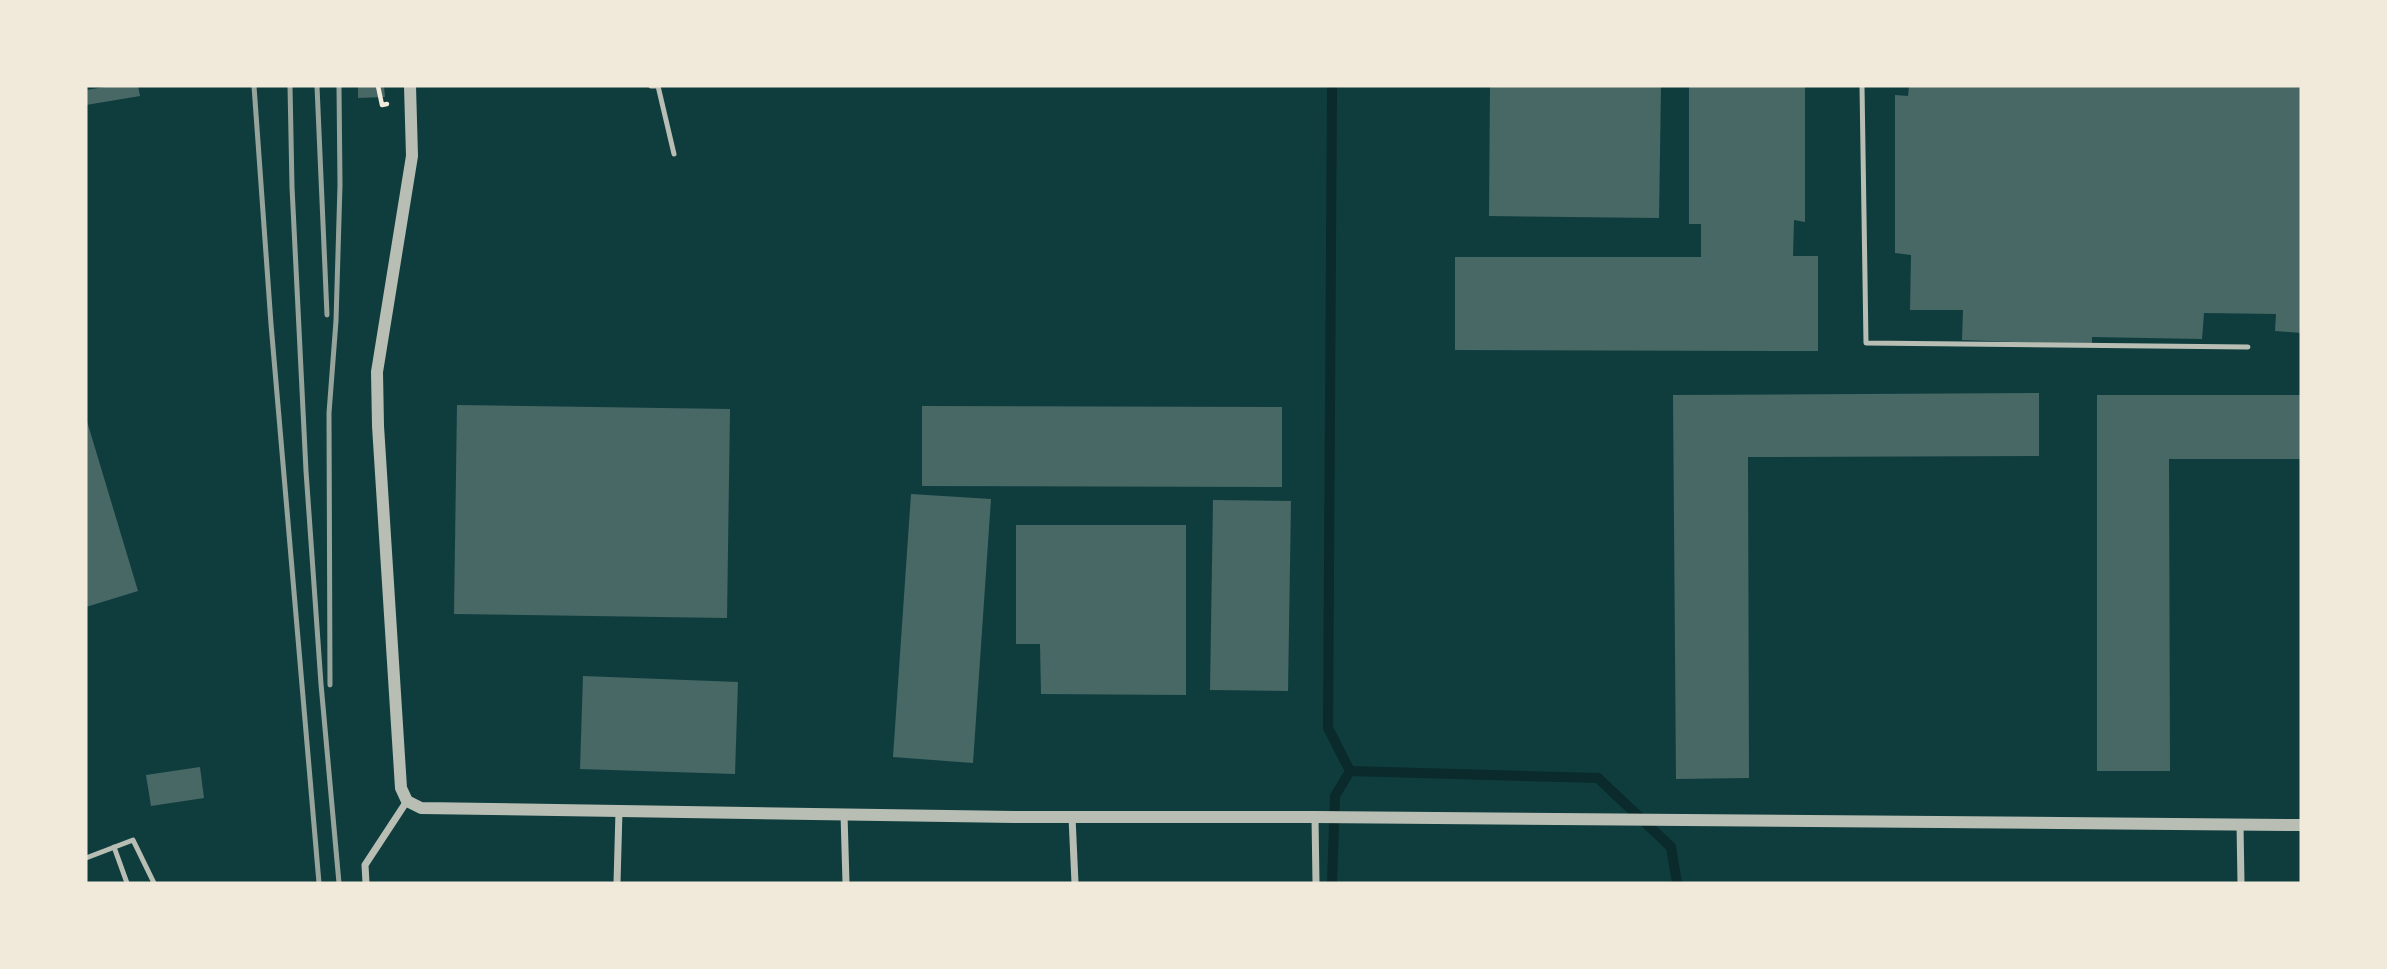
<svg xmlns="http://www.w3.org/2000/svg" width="2387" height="969" font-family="'Noto Sans',sans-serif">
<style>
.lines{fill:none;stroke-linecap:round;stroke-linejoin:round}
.stream{stroke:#0a2a2b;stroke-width:10}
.building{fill:#486865}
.path{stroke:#f1e9da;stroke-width:4.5}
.service{stroke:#b8beb3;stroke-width:5}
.minor{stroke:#b8beb3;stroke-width:7}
.tertiary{stroke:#b8beb3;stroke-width:12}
.rail{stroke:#97a49c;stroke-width:5}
</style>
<rect width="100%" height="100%" fill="#0f3d3e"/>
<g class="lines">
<g class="stream">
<polyline points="1332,86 1328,728 1350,771 1598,778 1671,847 1677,883"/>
<polyline points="1332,883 1335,796 1350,771"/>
</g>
</g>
<g class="building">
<polygon points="111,86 138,86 140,96 86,105 86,90"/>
<polygon points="358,86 384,86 385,97 358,98"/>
<polygon points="1490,86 1661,86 1659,218 1489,216"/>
<polygon points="1689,86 1805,86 1805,222 1794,220 1793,256 1818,256 1818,351 1455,350 1455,257 1701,257 1701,224 1689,224"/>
<polygon points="1909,86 2301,86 2301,333 2275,331 2276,314 2204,313 2202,339 2092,337 2092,345 1962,340 1963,310 1910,310 1911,255 1895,253 1895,95 1908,96"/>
<polygon points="2039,393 2039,456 1748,457 1749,778 1676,779 1673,395"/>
<polygon points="2097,395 2301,395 2301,459 2169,459 2170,771 2097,771"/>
<polygon points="457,405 730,409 727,618 454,614"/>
<polygon points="922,406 1282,407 1282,487 922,486"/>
<polygon points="86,418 138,591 86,607"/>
<polygon points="911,494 991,499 973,763 893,757"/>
<polygon points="1213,500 1291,501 1288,691 1210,690"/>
<polygon points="1016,525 1186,525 1186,695 1041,694 1040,644 1016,644"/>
<polygon points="583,676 738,682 735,774 580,769"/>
<polygon points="200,767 204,798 151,806 146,775"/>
</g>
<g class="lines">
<polyline class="path" points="378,86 382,105 387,104"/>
<g class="service">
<polyline points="651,86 658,86 674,154"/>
<polyline points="1862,86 1866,343 2248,347"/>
<polyline points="114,847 127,883"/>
<polyline points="86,858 133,840 154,883"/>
</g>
<g class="minor">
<polyline points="844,814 846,883"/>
<polyline points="1072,817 1075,883"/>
<polyline points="1315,817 1316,883"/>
<polyline points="2240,825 2241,883"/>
<polyline points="366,883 365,865 407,801"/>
<polyline points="617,883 619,811"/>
</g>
<polyline class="tertiary" points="410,86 412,156 377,372 378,426 401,788 407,801 421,808 1015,817 1315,817 2301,825"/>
<g class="rail">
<polyline points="254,86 271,324 319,883"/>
<polyline points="290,86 292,187 306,471 321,684 339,883"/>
<polyline points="317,86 327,315"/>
<polyline points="330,685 329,413 336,321 340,185 339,86"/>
</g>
</g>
<rect width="2387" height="969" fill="none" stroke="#f1e9da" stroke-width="175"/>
</svg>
